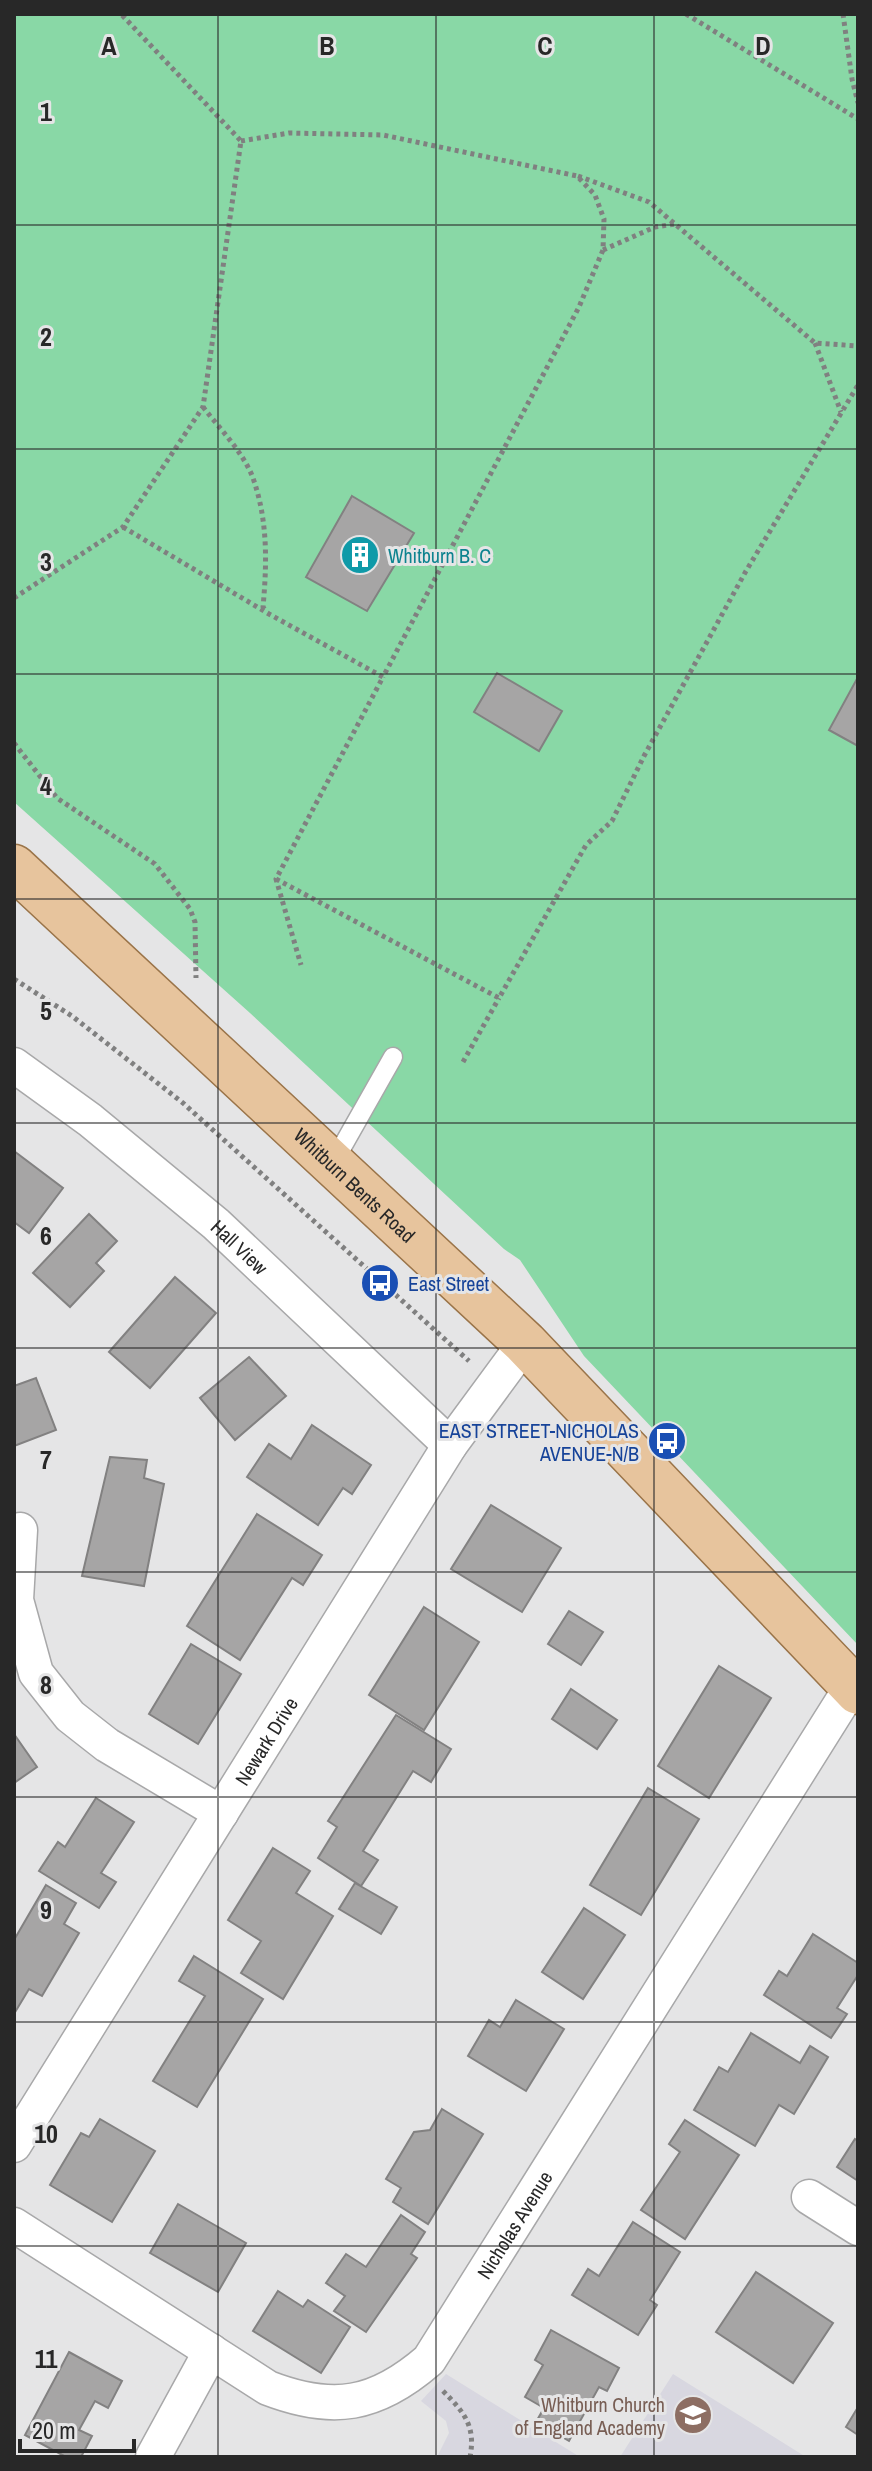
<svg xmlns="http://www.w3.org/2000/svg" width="872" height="2471" font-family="'Archivo Narrow',sans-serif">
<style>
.built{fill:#d8d7e0}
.green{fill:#89d8a6}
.building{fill:#a6a5a5;stroke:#828181;stroke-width:2}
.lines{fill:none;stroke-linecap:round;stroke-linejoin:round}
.service-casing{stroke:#a8a8a9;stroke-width:21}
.minor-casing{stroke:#a8a8a9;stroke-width:37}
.primary-casing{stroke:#9a7449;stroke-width:47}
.path{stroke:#808080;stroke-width:5;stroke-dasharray:4 4;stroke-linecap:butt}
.service{stroke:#fff;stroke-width:18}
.minor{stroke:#fff;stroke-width:34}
.primary{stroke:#e7c49d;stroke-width:44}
.grid{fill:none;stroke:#282828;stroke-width:2;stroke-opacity:0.55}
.labels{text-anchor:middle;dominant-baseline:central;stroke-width:6;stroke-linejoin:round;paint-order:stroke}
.culture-label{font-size:20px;fill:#0d838f;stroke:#e5e5e6;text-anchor:start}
.street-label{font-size:20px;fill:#282828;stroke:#e5e5e6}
.transit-label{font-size:20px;fill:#164399;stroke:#e5e5e6;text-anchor:start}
.education-label{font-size:20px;fill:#785e54;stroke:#e5e5e6;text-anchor:end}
.grid-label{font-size:26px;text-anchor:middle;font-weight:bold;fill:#282828;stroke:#e5e5e6;stroke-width:6;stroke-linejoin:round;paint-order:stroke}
</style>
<rect width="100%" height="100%" fill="#e5e5e6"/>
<g class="built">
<polygon points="446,2374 580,2457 437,2457 449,2433 446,2421 421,2401"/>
<polygon points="673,2374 806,2457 620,2457"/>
</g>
<polygon class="green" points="14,14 858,14 858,1645 584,1356 520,1260 504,1249 250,1013 14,802"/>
<g class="building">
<polygon points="352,496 414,533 367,611 306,577"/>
<polygon points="497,673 562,711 539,751 474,712"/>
<polygon points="858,677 858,746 829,730"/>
<polygon points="14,1151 63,1188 29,1233 14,1222"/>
<polygon points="89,1214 117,1241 96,1263 104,1271 70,1307 33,1273"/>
<polygon points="175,1277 216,1313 150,1388 109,1352"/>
<polygon points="249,1357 286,1396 235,1440 200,1398"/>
<polygon points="36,1378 56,1430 14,1446 14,1386"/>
<polygon points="312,1425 371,1465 352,1494 343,1488 318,1525 247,1477 269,1444 291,1459"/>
<polygon points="110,1457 147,1460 144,1478 164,1484 144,1586 82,1576"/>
<polygon points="491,1505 561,1548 522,1612 451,1569"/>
<polygon points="257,1514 322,1555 303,1585 292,1578 240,1660 187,1626"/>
<polygon points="424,1607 479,1642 424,1730 369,1695"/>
<polygon points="569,1611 603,1632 581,1665 548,1644"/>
<polygon points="191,1644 241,1674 198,1744 149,1714"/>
<polygon points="719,1666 771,1698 709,1798 658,1766"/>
<polygon points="571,1689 617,1720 597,1749 552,1719"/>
<polygon points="396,1715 451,1749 431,1782 413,1771 363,1851 378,1860 361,1886 318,1858 337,1827 328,1821"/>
<polygon points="14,1734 37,1767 14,1783"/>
<polygon points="648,1788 699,1819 641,1915 590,1885"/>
<polygon points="96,1798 134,1822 101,1873 116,1882 99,1908 39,1871 58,1842 65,1847"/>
<polygon points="273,1848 310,1871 296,1893 333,1916 283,1999 241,1973 261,1941 228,1920"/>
<polygon points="355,1883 397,1907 381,1934 339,1909"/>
<polygon points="46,1885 76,1903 64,1924 79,1933 42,1996 29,1989 14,2014 14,1940"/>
<polygon points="584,1908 625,1935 583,1999 542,1972"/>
<polygon points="813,1934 858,1963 858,1975 837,2008 847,2014 831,2038 764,1995 779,1971 787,1976"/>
<polygon points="194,1956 263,1999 197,2107 153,2081 205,1996 179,1981"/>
<polygon points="516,2000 564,2029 526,2091 468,2056 489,2020 500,2027"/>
<polygon points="751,2033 800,2063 810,2046 828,2057 794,2114 779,2105 755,2146 694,2110 719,2067 728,2072"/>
<polygon points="442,2109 483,2134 428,2224 393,2202 401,2188 386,2179 414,2132 430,2130"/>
<polygon points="100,2119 155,2151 112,2222 50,2185 81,2133 89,2137"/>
<polygon points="685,2120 739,2155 685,2239 641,2210 680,2152 669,2144"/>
<polygon points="855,2139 858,2141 858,2181 837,2167"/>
<polygon points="178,2204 246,2243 218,2292 150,2253"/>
<polygon points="401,2215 425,2232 411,2254 417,2258 366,2332 334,2311 345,2296 326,2283 346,2254 366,2267"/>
<polygon points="633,2222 680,2252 650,2300 657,2305 638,2335 572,2295 588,2269 599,2276"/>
<polygon points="756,2272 833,2323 793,2383 716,2332"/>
<polygon points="278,2291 303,2307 308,2300 350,2327 321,2373 253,2331"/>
<polygon points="551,2330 619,2368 607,2391 599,2387 569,2441 536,2422 544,2408 525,2397 543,2365 535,2360"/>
<polygon points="69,2352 122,2381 108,2408 95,2401 79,2430 92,2436 81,2457 66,2457 25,2435"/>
<polygon points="858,2407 858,2435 846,2427"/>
</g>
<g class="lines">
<defs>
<polyline id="service" points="333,1163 393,1057"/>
<g id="minor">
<path id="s1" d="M14,1065L90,1120L216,1224L450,1445"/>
<polyline points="20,1530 16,1600 36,1673 70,1716 107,1745 221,1813"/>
<path id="s2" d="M14,2145L450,1445L525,1343"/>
<polyline points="809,2197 858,2228"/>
<path id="s3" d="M14,2225L268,2388C333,2413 376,2406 429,2360L852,1686"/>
<polyline points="153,2457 211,2351"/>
</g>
<g id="primary">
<path id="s4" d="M14,867L525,1343L858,1692"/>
</g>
</defs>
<use href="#service" class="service-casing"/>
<use href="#minor" class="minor-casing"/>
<use href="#primary" class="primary-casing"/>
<g class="path">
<polyline points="686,14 858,119"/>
<polyline points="843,14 852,79 858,103"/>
<polyline points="241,141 289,133 383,135 577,176 595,195 604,219 603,250 579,307 383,677"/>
<polyline points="578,176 649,202 815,343 858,346"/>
<polyline points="603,250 655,227 675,224"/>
<polyline points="815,343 841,412"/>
<path d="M203,407C220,429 243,452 253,478C268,521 267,563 263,607L266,611"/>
<polyline points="123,527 269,614 383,677 276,879 301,965"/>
<polyline points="14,598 123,527 203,407 241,141 121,14"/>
<polyline points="14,743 57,798 155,864 190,909 195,922 196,978"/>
<polyline points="276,879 499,998 586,845 612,821 644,756 746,571 858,385"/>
<polyline points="14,979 72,1016 183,1103 469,1361"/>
<polyline points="463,1062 499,998"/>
<path d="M443,2391C464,2412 476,2426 470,2457"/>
</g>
<use href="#service" class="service"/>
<use href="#minor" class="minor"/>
<use href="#primary" class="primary"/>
</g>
<path class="grid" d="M218,14V2457M436,14V2457M654,14V2457M14,225H858M14,449H858M14,674H858M14,899H858M14,1123H858M14,1348H858M14,1572H858M14,1797H858M14,2022H858M14,2246H858"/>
<defs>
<symbol id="building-disc" viewBox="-11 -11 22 22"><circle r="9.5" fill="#0f9aa8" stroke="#e5e5e6"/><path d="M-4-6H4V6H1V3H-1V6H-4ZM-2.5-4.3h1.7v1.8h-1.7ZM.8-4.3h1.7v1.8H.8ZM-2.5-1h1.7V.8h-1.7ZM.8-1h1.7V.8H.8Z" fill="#fff"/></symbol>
<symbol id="bus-disc" viewBox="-11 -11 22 22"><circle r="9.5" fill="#1a4fb4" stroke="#e5e5e6"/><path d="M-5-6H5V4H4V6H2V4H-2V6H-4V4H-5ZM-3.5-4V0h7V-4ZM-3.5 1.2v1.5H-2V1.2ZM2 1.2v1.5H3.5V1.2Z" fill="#fff"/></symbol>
<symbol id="school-disc" viewBox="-11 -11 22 22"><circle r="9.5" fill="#8d6e63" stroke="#e5e5e6"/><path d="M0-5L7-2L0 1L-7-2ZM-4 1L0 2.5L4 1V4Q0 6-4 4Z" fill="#fff"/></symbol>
</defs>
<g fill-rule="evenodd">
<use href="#building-disc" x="338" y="533" width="44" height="44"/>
<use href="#bus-disc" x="358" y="1261" width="44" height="44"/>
<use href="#bus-disc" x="645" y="1419" width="44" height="44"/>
<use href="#school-disc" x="671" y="2393" width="44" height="44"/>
</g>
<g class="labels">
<g class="culture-label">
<text x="388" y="555">Whitburn B. C</text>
</g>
<g class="street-label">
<text stroke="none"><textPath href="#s4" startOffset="466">Whitburn Bents Road</textPath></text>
<text stroke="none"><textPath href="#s1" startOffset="290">Hall View</textPath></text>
<text stroke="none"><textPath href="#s2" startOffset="476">Newark Drive</textPath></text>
<text stroke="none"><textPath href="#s3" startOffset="636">Nicholas Avenue</textPath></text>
</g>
<g class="transit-label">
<text x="408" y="1283">East Street</text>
<text x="639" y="1430" text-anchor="end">EAST STREET-NICHOLAS<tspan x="639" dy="23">AVENUE-N/B</tspan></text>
</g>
<g class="education-label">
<text x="665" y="2404">Whitburn Church<tspan x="665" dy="23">of England Academy</tspan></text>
</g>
</g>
<g class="grid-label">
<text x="109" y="55">A</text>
<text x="327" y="55">B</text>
<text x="545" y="55">C</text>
<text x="763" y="55">D</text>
<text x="46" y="121">1</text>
<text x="46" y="346">2</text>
<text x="46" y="571">3</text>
<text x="46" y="795">4</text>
<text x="46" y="1020">5</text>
<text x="46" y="1245">6</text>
<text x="46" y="1469">7</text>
<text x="46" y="1694">8</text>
<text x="46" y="1919">9</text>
<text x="46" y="2143">10</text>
<text x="46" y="2368">11</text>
</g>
<rect width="872" height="2471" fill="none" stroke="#282828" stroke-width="32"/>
<path d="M20 2439v12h114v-12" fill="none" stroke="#282828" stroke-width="4"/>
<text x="32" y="2439" font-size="24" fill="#282828" stroke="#e5e5e6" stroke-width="6" paint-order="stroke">20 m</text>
</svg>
